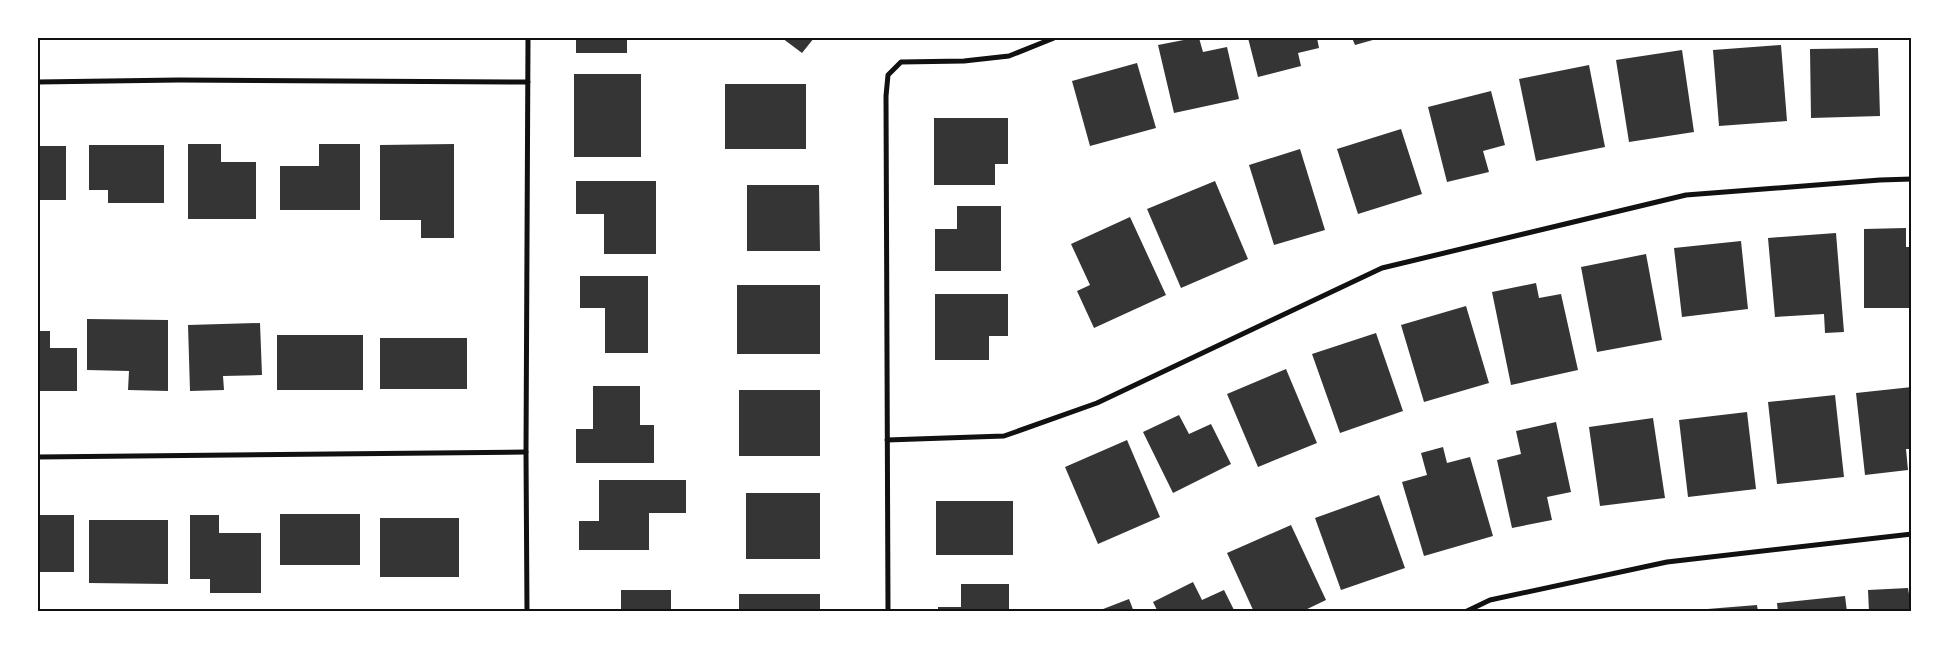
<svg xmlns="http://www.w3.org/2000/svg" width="1949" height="649" font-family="'Titillium Web',sans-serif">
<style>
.building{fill:#353535}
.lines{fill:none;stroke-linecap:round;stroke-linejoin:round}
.minor{stroke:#111;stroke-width:5}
.neatline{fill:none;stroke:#111;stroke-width:2}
</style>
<rect width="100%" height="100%" fill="#fff"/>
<g class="building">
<rect x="576" y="38" width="51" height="15"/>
<polygon points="782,38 814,38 802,53"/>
<polygon points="1194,38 1199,38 1203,52 1227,47 1239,99 1174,113 1158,45"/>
<polygon points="1248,38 1317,38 1319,48 1298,53 1301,66 1258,77"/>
<polygon points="1352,38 1380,38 1355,45"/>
<polygon points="1781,45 1787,121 1719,126 1713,50"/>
<polygon points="1878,48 1880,116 1811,118 1810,49"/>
<polygon points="1682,50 1694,132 1629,142 1616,60"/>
<polygon points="1137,63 1156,128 1090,146 1072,81"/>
<polygon points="1589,65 1605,147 1536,161 1519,79"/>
<rect x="574" y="74" width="67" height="83"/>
<rect x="725" y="84" width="81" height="65"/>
<polygon points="1491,91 1505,145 1483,151 1489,172 1447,182 1428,107"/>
<polygon points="934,118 1008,118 1008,164 995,164 995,185 934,185"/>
<polygon points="1401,129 1422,194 1358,214 1337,149"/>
<polygon points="188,144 221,144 221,162 256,162 256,219 188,219"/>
<polygon points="319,144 360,144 360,210 280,210 280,166 319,166"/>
<polygon points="454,144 454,238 421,238 421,220 380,220 380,145"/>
<polygon points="89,145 164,145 164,203 108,203 108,190 89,190"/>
<polygon points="38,146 66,146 66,200 40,200 40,231 38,231"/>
<polygon points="1300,149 1325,230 1274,245 1249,165"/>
<polygon points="576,181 656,181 656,254 604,254 604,214 576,214"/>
<polygon points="1215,181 1248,259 1181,288 1147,209"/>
<polygon points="747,185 819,185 820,251 747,251"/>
<polygon points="957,206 1001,206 1001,271 935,271 935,229 957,229"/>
<polygon points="1130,217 1166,295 1094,328 1077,291 1090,285 1071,244"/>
<polygon points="1906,228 1906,247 1912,247 1912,308 1864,308 1864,229"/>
<polygon points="1836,233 1844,332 1825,333 1824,314 1775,317 1768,238"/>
<polygon points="1741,241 1748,309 1682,317 1674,248"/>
<polygon points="1646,254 1662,340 1597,352 1581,267"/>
<polygon points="580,276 648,276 648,353 605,353 605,308 580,308"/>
<polygon points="1536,283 1539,298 1561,294 1578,370 1511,385 1492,292"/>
<rect x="737" y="285" width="83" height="69"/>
<polygon points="935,294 1008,294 1008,336 989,336 989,360 935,360"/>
<polygon points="1466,306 1489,383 1424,402 1401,325"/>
<polygon points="87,319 168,320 168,391 128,390 129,371 87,370"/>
<polygon points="260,323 262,375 223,376 224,390 190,391 188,325"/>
<polygon points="38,331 50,331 50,348 77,348 77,391 38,391"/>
<polygon points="1376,333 1403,411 1340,433 1312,354"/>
<rect x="277" y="335" width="86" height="55"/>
<rect x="380" y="338" width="87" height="51"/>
<polygon points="1286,369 1317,443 1258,467 1227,394"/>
<polygon points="593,386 640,386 640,425 654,425 654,463 576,463 576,429 593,429"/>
<polygon points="1912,387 1912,449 1906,449 1908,470 1865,475 1856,393"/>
<rect x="739" y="390" width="81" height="66"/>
<polygon points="1835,395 1844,477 1777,484 1768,402"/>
<polygon points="1747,412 1756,489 1688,497 1679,420"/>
<polygon points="1179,415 1189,434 1211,424 1231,464 1173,493 1143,432"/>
<polygon points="1653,418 1665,498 1600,506 1589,427"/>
<polygon points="1556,422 1571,492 1547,497 1552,520 1512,528 1497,460 1521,454 1516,431"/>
<polygon points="1127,440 1160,517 1098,544 1065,467"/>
<polygon points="1443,447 1447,463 1470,457 1493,536 1424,556 1402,482 1427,475 1421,453"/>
<polygon points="599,480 686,480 686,513 649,513 649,550 579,550 579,521 599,521"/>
<rect x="746" y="493" width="74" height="66"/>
<polygon points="1379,495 1405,568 1341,590 1315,518"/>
<rect x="936" y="501" width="77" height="54"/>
<rect x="280" y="514" width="80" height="51"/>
<rect x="38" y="515" width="36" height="57"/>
<polygon points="190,515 219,515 219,533 261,533 261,593 210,593 210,579 190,579"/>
<rect x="380" y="518" width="79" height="59"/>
<polygon points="89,520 168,520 168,584 89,583"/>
<polygon points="1291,525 1326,600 1301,612 1254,612 1227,553"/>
<polygon points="1193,582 1202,600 1224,590 1235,612 1158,612 1153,602"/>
<polygon points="961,584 1009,584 1009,612 938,612 938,607 961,607"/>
<polygon points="1908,588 1912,612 1869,612 1868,590"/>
<rect x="621" y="590" width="50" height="22"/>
<rect x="739" y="594" width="81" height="18"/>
<polygon points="1845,596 1847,612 1778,612 1777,603"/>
<polygon points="1129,599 1134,612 1098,612 1098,611"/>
<polygon points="1757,605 1758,612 1695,612 1695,610"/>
</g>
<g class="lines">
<g class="minor">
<polyline points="38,82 179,80 528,82"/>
<polyline points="887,440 1004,436 1097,403 1382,268 1686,195 1880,180 1912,179"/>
<polyline points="38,457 526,452"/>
<polyline points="527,612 526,452 528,38"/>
<polyline points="888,612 886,96 888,75 901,62 964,61 1009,56 1054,38"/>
<polyline points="1465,612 1490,600 1667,562 1912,534"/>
</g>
</g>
<rect width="1949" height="649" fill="none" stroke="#ffffff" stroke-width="78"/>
<rect x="39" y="39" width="1871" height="571" class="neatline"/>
</svg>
